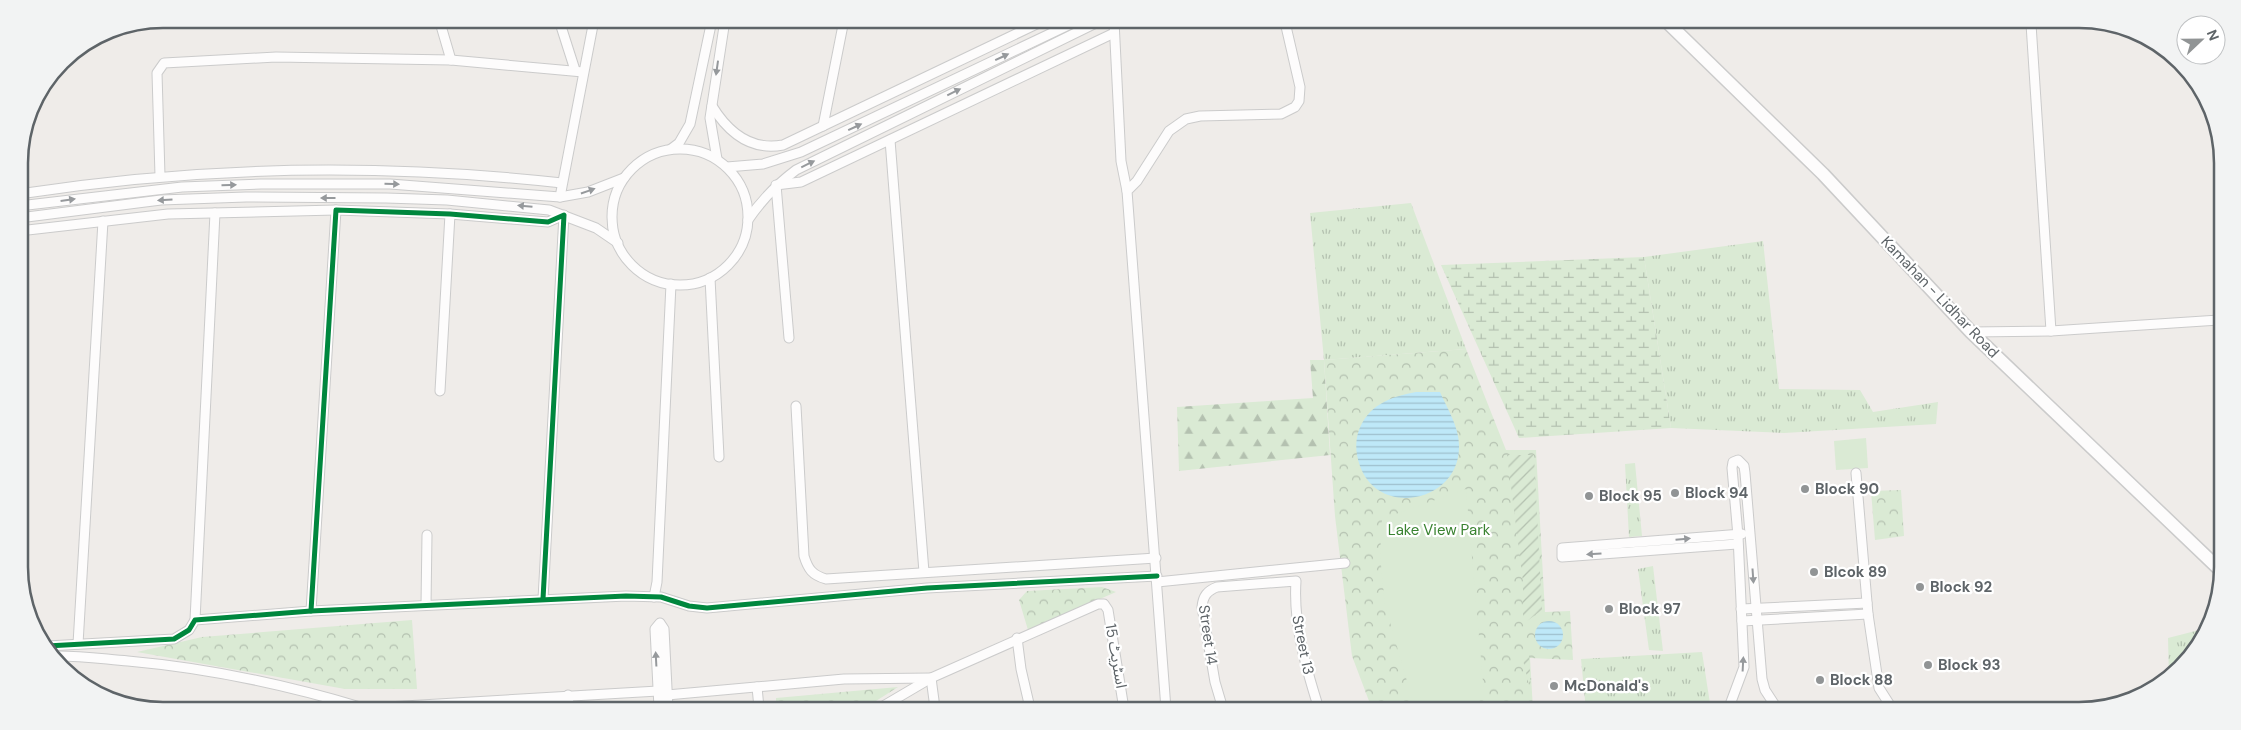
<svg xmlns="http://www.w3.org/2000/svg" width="2241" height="730" font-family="'DM Sans','Noto Sans Arabic',sans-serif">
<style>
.grass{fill:url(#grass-tufts)}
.forest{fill:url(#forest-firs)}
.wetland{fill:url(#wetland-marsh)}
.park{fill:url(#park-crowns)}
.garden{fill:url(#garden-furrows)}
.pitch{fill:#daead4}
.water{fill:url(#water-rules)}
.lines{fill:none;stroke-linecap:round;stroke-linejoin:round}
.street-casing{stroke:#cbcbcb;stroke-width:11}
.secondary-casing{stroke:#cbcbcb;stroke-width:15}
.street{stroke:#fdfcfc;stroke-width:9}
.secondary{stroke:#fdfcfc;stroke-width:12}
.cycleway-casing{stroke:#fff;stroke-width:8}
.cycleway{stroke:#00873e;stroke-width:5}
.oneway{fill:#96999c}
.poi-dot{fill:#919495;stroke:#fff;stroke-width:2}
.labels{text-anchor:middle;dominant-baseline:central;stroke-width:4.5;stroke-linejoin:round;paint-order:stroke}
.street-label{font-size:15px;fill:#5e6468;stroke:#fff}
.poi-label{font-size:15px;font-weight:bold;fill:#5e6468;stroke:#fff;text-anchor:start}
.park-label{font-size:15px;fill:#3a8331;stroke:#fff}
.rim{fill:none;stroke:#5e6468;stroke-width:2.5}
</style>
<defs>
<pattern id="grass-tufts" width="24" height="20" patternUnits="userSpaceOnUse" patternTransform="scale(1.25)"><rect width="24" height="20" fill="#daead4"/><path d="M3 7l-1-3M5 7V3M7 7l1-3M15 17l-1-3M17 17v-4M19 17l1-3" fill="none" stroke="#b4c1b0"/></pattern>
<pattern id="forest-firs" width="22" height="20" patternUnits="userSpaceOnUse" patternTransform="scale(1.25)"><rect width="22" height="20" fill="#daead4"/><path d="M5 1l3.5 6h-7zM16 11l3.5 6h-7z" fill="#b4c1b0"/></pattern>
<pattern id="wetland-marsh" width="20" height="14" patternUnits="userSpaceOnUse" patternTransform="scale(1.25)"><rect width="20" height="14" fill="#daead4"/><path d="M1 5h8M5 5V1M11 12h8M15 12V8" fill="none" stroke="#b4c1b0"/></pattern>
<pattern id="park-crowns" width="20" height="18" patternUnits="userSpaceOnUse" patternTransform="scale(1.25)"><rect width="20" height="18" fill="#daead4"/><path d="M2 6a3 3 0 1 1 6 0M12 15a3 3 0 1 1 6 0" fill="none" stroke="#b4c1b0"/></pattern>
<pattern id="garden-furrows" width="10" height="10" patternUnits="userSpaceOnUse" patternTransform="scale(1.25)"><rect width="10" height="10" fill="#daead4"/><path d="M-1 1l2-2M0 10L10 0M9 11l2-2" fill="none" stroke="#b4c1b0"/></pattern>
<pattern id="water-rules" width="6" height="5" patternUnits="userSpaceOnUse" patternTransform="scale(1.25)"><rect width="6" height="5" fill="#bee8f8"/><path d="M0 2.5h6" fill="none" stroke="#9ec0cd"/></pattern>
</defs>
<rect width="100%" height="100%" fill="#efece9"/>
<g class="grass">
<polygon points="1411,203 1466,349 1324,360 1310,213"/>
<polygon points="1763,241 1779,389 1860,390 1873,412 1938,402 1936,424 1784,433 1671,428 1644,257"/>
<polygon points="1635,463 1642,536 1629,537 1625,464"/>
<polygon points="1653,566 1663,651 1649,650 1638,569"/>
<polygon points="2207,628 2198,648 2169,679 2168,638"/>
<polygon points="1702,652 1711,710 1586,710 1581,659"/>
</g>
<polygon class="forest" points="1310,360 1324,360 1330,455 1179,471 1177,407 1313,398"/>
<polygon class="wetland" points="1644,257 1671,428 1519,438 1441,265"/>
<g class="park">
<polygon points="1466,349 1506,450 1536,450 1545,612 1570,611 1573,660 1530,658 1533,710 1372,709 1352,656 1335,516 1324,360"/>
<polygon points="1901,490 1904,536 1875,540 1871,491"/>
<polygon points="1102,587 1116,592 1028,630 1019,600 1027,591"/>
<polygon points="412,620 417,689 345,689 137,652 202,637"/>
<polygon points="898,687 865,708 776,708 776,698"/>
</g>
<g class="garden">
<polygon points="1507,455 1534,455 1542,610 1523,624 1523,582"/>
<polygon points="1529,655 1531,693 1523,660"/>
</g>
<g class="pitch">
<polygon points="1866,438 1868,468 1836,470 1834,441"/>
<polygon points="1466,489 1484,693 1475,709 1415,709 1385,605 1380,555 1382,519"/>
</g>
<g class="water">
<path d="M1416,392H1440C1447,408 1459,427 1459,445C1461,502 1379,519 1360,466C1356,455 1355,444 1358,433C1367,405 1390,397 1416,392Z"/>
<circle cx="1549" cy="635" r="14"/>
</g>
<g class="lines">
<defs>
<g id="street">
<polyline points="439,19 451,60"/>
<polyline points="559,20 575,70"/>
<polyline points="1114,21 1121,161 1127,191"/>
<path d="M712,106C728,132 751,151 783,145L1043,21"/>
<polyline points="823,126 844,20"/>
<polyline points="890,140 924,572"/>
<polyline points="671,149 679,143 690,124 712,20"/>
<circle cx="680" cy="217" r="68"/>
<polyline points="717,159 710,118 725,20"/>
<polyline points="727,167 763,164 801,152 1077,21"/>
<polyline points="160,176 157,73 164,63 276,57 451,60 583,72"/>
<path d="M19,194C199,166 381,163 562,183"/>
<polyline points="560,197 594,20"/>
<polyline points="19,206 182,187 261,184 390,184 560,197 588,192 624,178"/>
<polyline points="19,218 161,200 246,197 386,198 447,200 549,210 596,228 618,243"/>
<path d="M748,220C762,199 776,185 796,170L1100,21"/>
<polyline points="19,231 168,214 336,210"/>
<polyline points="710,278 719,457"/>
<polyline points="2051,331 2219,320"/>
<polyline points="1971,332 2051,331 2031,24"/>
<polyline points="789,338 776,185 801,182 1114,33"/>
<polyline points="440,391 450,214"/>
<path d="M796,406L804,556C808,569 812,575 826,579L1156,558"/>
<polyline points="1856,473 1868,614 1879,688 1893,710"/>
<polyline points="1737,544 1562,557 1562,548 1742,534"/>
<polyline points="1157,582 1345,563"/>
<polyline points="654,597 657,582 671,284"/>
<polyline points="426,605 427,535"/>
<polyline points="1741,609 1867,603"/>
<polyline points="311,611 336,210 450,214 548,222 564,215 543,599"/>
<polyline points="195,620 215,213"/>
<polyline points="1742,621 1868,614"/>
<polyline points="1017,638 1021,669 1030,708"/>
<polyline points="78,644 103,221"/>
<polyline points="47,646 174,639 189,630 195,620 311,611 626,596 661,597 689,606 707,608 927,588 1157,576"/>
<path d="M51,656C77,655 103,659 128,661C207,668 284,684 360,707"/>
<polyline points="757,687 759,708"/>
<polyline points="568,695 569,707"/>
<polyline points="387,707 658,691 667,695 844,679 931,678 935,708"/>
<polyline points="659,708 655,629 660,623 664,629 668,708"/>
<polyline points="880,708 931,678 1098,604 1104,604 1108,610 1124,709"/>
<polyline points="1166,709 1127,191 1137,181 1169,131 1186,119 1200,116 1281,114 1295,107 1299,101 1300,87 1285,22"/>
<path d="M1223,709L1215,682L1202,607C1203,596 1207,591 1217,587L1296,581C1293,624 1306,668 1319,709"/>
<polyline points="1728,710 1744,667 1738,536 1732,468 1733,462 1738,460 1744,466 1745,473 1762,679 1765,690 1778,710"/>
</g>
<g id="secondary">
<polyline points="1668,23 1823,174 1971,332 2217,567"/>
<polyline points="1749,710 1765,710"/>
</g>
</defs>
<use href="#street" class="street-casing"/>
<use href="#secondary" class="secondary-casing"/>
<use href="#street" class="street"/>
<use href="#secondary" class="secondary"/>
<defs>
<g id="cycleway">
<polyline points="311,611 336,210 450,214 548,222 564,215 543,599"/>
<polyline points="47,646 174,639 189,630 195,620 311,611 626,596 661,597 689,606 707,608 927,588 1157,576"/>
</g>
</defs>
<use href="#cycleway" class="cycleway-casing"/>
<use href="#cycleway" class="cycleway"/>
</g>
<defs><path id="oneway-solid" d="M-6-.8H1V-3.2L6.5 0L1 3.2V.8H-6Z" transform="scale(1.25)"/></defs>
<g class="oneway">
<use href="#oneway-solid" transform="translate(1002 57) rotate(-25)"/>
<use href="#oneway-solid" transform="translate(717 68) rotate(98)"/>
<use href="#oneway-solid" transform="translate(954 92) rotate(-26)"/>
<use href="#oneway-solid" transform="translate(855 127) rotate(-25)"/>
<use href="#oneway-solid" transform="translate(808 164) rotate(-26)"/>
<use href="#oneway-solid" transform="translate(392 184) rotate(2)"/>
<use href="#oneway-solid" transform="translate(229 185) rotate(-2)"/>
<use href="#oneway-solid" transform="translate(588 191) rotate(-19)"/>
<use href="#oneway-solid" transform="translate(328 198) rotate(180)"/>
<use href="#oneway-solid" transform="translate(68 200) rotate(-8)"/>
<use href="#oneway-solid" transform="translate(165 200) rotate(177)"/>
<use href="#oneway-solid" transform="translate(525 206) rotate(-175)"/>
<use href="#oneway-solid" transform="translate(1683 539) rotate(-5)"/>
<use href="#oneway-solid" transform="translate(1594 554) rotate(176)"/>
<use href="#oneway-solid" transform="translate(1753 576) rotate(86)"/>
<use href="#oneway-solid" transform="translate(656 659) rotate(-93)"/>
<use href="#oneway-solid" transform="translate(1743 664) rotate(-87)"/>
</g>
<g class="poi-dot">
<circle cx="1805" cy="489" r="5"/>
<circle cx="1675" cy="493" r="5"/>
<circle cx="1589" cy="496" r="5"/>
<circle cx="1814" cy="572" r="5"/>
<circle cx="1920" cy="587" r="5"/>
<circle cx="1609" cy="609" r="5"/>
<circle cx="1928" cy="665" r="5"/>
<circle cx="1820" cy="680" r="5"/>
<circle cx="1554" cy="686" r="5"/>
</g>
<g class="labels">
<g class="street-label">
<text transform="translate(1940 297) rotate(46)">Kamahan - Lidhar Road</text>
<text transform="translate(1208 635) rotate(82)">Street 14</text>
<text transform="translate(1303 645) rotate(79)">Street 13</text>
<text transform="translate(1116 656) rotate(80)">اسٹریٹ 15</text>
</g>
<g class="poi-label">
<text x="1815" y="489">Block 90</text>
<text x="1685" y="493">Block 94</text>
<text x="1599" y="496">Block 95</text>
<text x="1824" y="572">Blcok 89</text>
<text x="1930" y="587">Block 92</text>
<text x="1619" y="609">Block 97</text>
<text x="1938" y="665">Block 93</text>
<text x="1830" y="680">Block 88</text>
<text x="1564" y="686">McDonald's</text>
</g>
<g class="park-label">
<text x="1439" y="530">Lake View Park</text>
</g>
</g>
<path d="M0 0H2241V730H0ZM163 28H2079A135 135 0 0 1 2214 163V567A135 135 0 0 1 2079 702H163A135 135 0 0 1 28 567V163A135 135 0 0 1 163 28Z" fill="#f2f3f3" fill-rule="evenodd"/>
<path class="rim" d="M163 28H2079A135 135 0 0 1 2214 163V567A135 135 0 0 1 2079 702H163A135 135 0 0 1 28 567V163A135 135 0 0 1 163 28Z"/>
<g transform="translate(2201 40) rotate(68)"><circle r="24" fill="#ffffff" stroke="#bfc1c3"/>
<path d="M0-4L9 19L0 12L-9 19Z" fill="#919495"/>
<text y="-8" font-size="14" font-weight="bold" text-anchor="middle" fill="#5e6468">N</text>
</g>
</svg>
